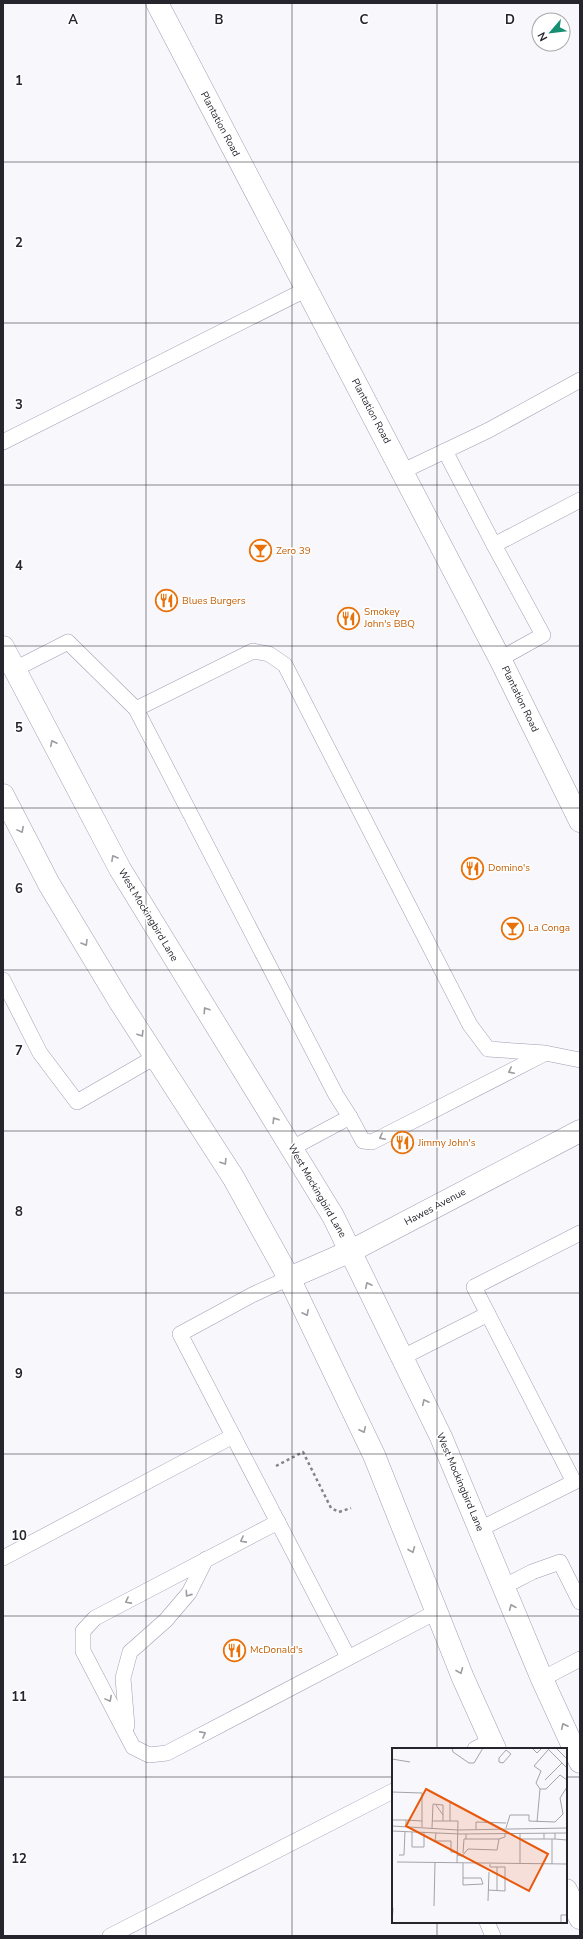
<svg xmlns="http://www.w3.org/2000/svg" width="583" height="1939" font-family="'Nunito Sans',sans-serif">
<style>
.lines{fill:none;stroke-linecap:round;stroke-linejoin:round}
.service-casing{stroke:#a29db4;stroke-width:16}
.minor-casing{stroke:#a29db4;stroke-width:23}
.secondary-casing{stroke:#a29db4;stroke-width:23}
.path{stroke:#85848b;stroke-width:2.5;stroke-dasharray:3 3;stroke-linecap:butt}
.service{stroke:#fff;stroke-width:15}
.minor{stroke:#fff;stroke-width:22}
.secondary{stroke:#fff;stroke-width:22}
.oneway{stroke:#9d9ca0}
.grid{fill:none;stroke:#26242d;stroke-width:1;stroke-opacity:0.55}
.labels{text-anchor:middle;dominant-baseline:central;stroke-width:3;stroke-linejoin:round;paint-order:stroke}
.street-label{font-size:10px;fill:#26242d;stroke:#fff}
.food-label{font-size:10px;fill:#c56008;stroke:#fff;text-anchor:start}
.inset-road{fill:none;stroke:#a4a3a9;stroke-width:1}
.view{fill:#e8590c;fill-opacity:0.15;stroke:#e8590c;stroke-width:2}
.inset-edge{fill:none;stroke:#26242d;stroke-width:2}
.grid-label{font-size:13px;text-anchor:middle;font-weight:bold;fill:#26242d;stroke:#fff;stroke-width:3;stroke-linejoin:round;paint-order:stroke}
</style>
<rect width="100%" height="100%" fill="#f8f7fc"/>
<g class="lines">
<defs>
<g id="service">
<polyline points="3,442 307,289"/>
<polyline points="403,471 445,451"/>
<polyline points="494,545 580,500"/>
<polyline points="500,659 543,635 494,545 445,451 489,430 580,380"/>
<polyline points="15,669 68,642 136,709 253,651 269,654 285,665 470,1025 488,1049 545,1053 580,1060"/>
<polyline points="136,709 336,1095 350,1117 292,1148"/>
<polyline points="3,980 40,1053 77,1102 155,1057"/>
<polyline points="350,1117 363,1141 372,1142 544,1054"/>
<polyline points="289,1278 252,1295 180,1334 348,1657"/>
<polyline points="403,1357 488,1314"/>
<polyline points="278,1522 95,1618 83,1631 83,1651 133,1747 149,1755 167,1753 436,1612"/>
<polyline points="480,1529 574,1482 474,1287 580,1233"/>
<polyline points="3,1558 233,1436"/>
<polyline points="503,1587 532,1572 560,1562 580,1602"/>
<polyline points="542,1679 580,1659"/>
<polyline points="127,1726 123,1678 130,1652 166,1620 189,1593 206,1559"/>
<polyline points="475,1749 491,1741"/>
<polyline points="487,1922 493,1936"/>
<polyline points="110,1936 393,1791"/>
</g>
<g id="minor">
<polyline points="157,3 500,659 580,821"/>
<polyline points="289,1278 351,1251 580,1131"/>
</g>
<g id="secondary">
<polyline points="3,647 120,869 333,1216 441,1437 542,1679 580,1762"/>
<polyline points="3,795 49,884 120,1002 233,1177 289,1278 374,1455 463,1678 495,1749"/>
<polyline points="566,1890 580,1918"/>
</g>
</defs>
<use href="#service" class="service-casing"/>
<use href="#minor" class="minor-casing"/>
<use href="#secondary" class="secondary-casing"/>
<polyline class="path" points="276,1466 303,1452 331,1508 339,1512 351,1508"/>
<use href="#service" class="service"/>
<use href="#minor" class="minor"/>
<use href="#secondary" class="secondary"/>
</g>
<defs><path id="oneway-chevron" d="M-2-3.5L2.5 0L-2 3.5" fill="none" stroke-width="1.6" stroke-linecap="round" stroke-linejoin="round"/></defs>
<g class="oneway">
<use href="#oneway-chevron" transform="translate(53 743) rotate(-117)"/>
<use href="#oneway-chevron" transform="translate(21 830) rotate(62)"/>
<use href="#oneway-chevron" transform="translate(114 858) rotate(-119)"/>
<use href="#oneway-chevron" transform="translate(85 943) rotate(59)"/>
<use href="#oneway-chevron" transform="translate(206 1010) rotate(-123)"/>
<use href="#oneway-chevron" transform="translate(141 1034) rotate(58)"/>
<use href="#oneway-chevron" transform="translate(511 1071) rotate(153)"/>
<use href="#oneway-chevron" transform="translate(275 1120) rotate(-122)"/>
<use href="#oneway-chevron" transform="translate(382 1137) rotate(153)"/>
<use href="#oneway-chevron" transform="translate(224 1162) rotate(58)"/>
<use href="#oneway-chevron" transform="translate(368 1285) rotate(-116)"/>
<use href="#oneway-chevron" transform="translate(306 1313) rotate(64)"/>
<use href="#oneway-chevron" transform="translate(425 1402) rotate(-116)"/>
<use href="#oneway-chevron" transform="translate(363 1430) rotate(65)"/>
<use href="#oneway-chevron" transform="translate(243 1540) rotate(152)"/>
<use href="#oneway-chevron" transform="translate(412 1550) rotate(68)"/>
<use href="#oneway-chevron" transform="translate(188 1594) rotate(125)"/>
<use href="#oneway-chevron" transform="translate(128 1601) rotate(152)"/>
<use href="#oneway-chevron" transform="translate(512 1607) rotate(-113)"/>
<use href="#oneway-chevron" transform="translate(460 1671) rotate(68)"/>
<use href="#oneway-chevron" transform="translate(109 1699) rotate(62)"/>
<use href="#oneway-chevron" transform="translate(564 1726) rotate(-115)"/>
<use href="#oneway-chevron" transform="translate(203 1734) rotate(-28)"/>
</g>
<path class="grid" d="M146,3V1936M292,3V1936M437,3V1749M3,162H580M3,323H580M3,485H580M3,646H580M3,808H580M3,970H580M3,1131H580M3,1293H580M3,1454H580M3,1616H580M3,1777H393M566,1777H580M437,1922V1936"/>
<defs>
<symbol id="bar-ring" viewBox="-11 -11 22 22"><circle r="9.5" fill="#fff" stroke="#e8710a" stroke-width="1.5"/><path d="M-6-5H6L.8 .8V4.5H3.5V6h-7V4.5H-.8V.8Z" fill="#e8710a"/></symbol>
<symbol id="restaurant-ring" viewBox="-11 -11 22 22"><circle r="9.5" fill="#fff" stroke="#e8710a" stroke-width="1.5"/><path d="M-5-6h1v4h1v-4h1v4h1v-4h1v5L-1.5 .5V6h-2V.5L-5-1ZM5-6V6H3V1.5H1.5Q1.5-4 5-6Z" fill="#e8710a"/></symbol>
</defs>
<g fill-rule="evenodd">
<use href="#bar-ring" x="248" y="538" width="25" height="25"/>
<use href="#restaurant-ring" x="154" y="588" width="25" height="25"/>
<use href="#restaurant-ring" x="336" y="606" width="25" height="25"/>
<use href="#restaurant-ring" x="460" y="856" width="25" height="25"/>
<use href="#bar-ring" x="500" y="916" width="25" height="25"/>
<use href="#restaurant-ring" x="390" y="1130" width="25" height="25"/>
<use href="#restaurant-ring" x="222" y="1638" width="25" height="25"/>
</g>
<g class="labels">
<g class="street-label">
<text transform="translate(220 124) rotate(62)">Plantation Road</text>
<text transform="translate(371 411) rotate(62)">Plantation Road</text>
<text transform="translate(520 699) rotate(64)">Plantation Road</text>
<text transform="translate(148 915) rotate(59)">West Mockingbird Lane</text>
<text transform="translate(317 1191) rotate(60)">West Mockingbird Lane</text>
<text transform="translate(435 1207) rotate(-28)">Hawes Avenue</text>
<text transform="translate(460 1482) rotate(67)">West Mockingbird Lane</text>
</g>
<g class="food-label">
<text x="276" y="551">Zero 39</text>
<text x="182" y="601">Blues Burgers</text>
<text x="364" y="612">Smokey<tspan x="364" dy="12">John's BBQ</tspan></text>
<text x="488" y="868">Domino's</text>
<text x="528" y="928">La Conga</text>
<text x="418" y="1143">Jimmy John's</text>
<text x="250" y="1650">McDonald's</text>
</g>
</g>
<g transform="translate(392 1748)">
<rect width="175" height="175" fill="#f8f7fc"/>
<path class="inset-road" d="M60,0L61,4L77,15H82L91,0M140,0L145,5L150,0M155,0L175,20M164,0L175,11M114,2L119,6L111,15L107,14V10ZM0,11L18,14M153,32L170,15M148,41H154L168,27L175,32M0,44L30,45V79M44,57L51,67M0,72H14V78M14,72L30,73M40,73H66L65,115M58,73V53M145,74L148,41L144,35L149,23L142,18L156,2M0,78L66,82L175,80M40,80L41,56L51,57V73M114,80L118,67H137V73L163,74L171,66L168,50L175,39M84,81V74L114,75M0,83L68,86L175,85M20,84V99H32V84M44,85L43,93H59V104H65M152,85V91H163V85M74,86V91H107M128,91H152M163,91L175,92M71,105L72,91H74M7,107H12L13,83M65,107L70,108L76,101L105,102L107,91L113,89V85M5,114L175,116M71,115V137L91,136L89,130H71M128,116V85M160,116V91M96,142L113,143V119H98V116M105,143V119M96,153L97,124M42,158L43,114M0,175L1,160M169,175V167H175"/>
<path class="view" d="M34,41L156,106L137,143L14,78Z"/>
<rect width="175" height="175" class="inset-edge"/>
</g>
<g class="grid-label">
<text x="73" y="24">A</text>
<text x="219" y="24">B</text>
<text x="364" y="24">C</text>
<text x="510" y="24">D</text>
<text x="19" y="85">1</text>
<text x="19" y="247">2</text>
<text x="19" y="409">3</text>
<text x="19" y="570">4</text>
<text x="19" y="732">5</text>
<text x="19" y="893">6</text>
<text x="19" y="1055">7</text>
<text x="19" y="1216">8</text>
<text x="19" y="1378">9</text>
<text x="19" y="1540">10</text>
<text x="19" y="1701">11</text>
<text x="19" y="1863">12</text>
</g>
<rect width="583" height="1939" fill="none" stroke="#26242d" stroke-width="8"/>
<g transform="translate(551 32) rotate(242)"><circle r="19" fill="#ffffff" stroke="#a8a7ab"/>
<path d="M0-3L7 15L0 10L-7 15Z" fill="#168e72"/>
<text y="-6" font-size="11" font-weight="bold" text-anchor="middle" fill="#26242d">N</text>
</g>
</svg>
